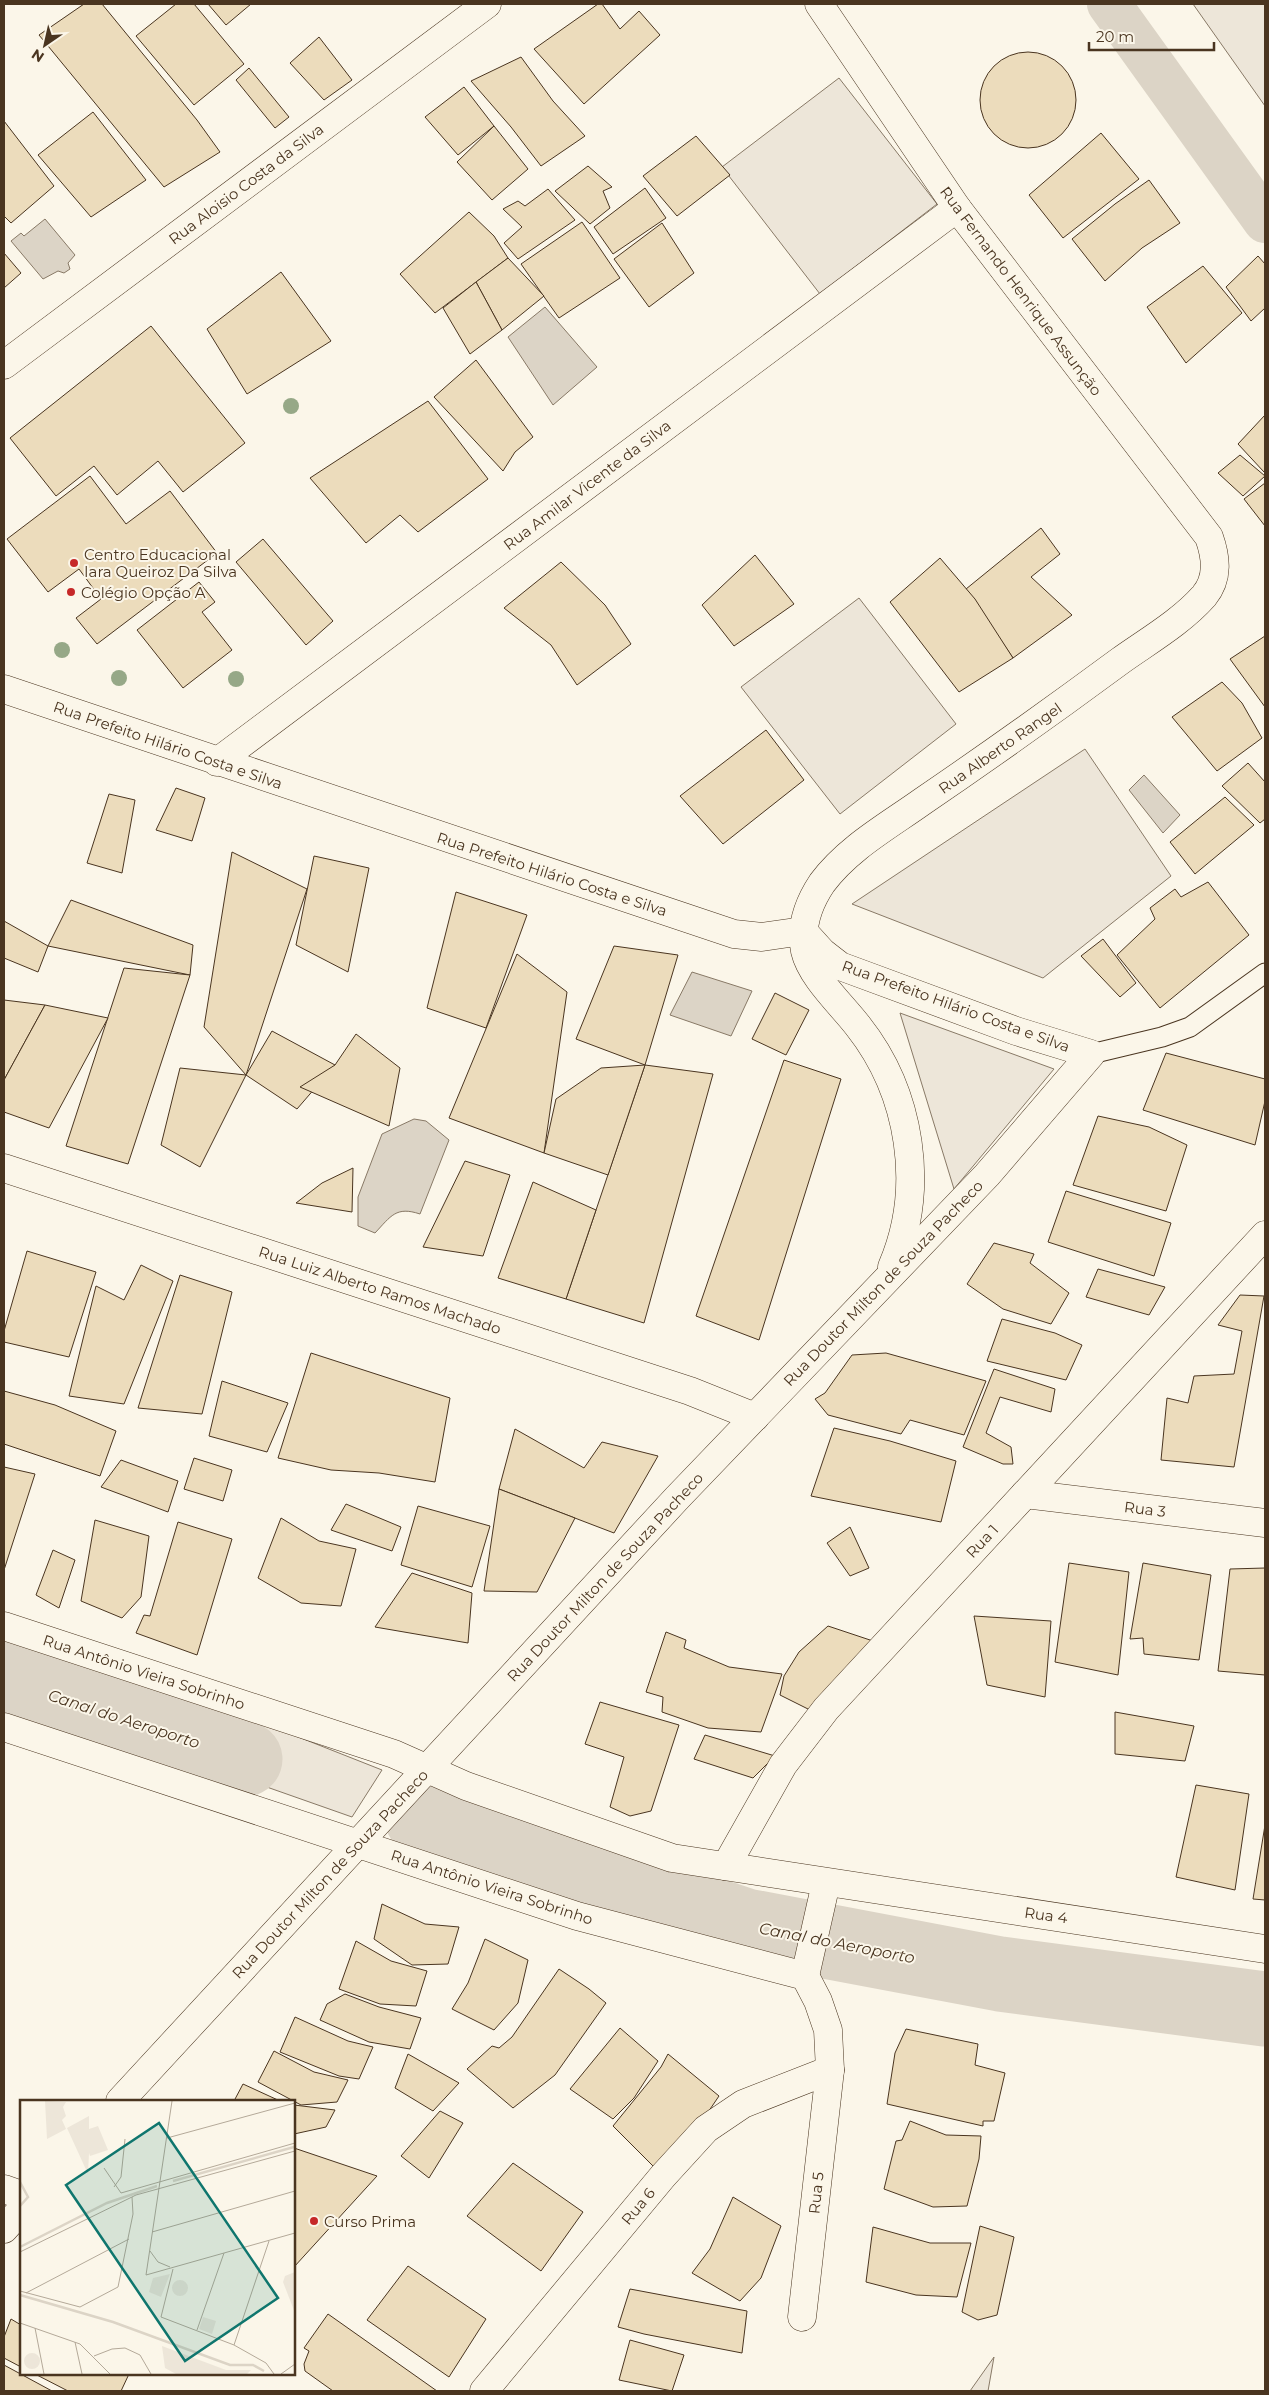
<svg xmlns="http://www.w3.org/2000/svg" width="1269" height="2395" font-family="Montserrat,sans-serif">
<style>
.green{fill:#ede6d9;stroke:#887966}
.water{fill:#dcd4c6;stroke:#887966}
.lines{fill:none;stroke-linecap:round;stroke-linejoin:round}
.canal{stroke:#dcd4c6;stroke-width:44}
.river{stroke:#dcd4c6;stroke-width:75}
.building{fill:#ecdcbc;stroke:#4a3520}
.lane-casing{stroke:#4a3520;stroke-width:21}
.street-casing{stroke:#4a3520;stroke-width:29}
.lane{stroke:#fbf6e9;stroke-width:19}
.street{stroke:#fbf6e9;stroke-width:28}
.tree{fill:#96a887}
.poi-dot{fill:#c62828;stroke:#fbf6e9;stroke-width:2}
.labels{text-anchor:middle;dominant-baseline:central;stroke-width:4;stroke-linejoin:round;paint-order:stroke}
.street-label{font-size:15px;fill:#4a3520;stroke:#fbf6e9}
.poi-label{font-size:15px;fill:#4a3520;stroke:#fbf6e9;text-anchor:start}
.water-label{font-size:16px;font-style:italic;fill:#4a3520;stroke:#fbf6e9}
.inset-river{fill:none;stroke:#dcd4c6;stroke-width:2.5}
.inset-road{fill:none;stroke:#b4a999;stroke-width:1}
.view{fill:#0f766e;fill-opacity:0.15;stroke:#0f766e;stroke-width:2.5}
.inset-edge{fill:none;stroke:#4a3520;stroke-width:2.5}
</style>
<rect width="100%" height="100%" fill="#fbf6e9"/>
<g class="green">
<polygon points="1193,4 1265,4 1265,106"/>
<polygon points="839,78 937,204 820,294 722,167"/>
<polygon points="859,598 956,724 840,814 741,687"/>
<polygon points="1085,749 1171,876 1043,978 852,904"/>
<polygon points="900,1013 1054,1069 954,1189"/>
<polygon points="263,1723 382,1770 352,1817 244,1779"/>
<polygon points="430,1798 595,1851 573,1900 394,1838"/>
<polygon points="994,2357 988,2391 970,2391"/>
</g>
<g class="water">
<polygon points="45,219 75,255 68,263 70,269 64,273 58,271 43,279 11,241 21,233 24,236"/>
<polygon points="545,307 597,367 553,405 508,337"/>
<polygon points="1144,775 1180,815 1163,833 1129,790"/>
<polygon points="692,972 752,991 731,1036 670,1015"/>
<path d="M414,1119L426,1121L449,1140L420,1214C396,1206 391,1216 375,1233L358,1226V1197L382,1134Z"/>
</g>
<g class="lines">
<polyline class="canal" points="1109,4 1265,221"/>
<g class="river">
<polyline points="4,1679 245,1759"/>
<polyline points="422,1818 746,1926 1000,1974 1265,2009"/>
</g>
</g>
<g class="building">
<polygon points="84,4 102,4 197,120 220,152 164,187 39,35"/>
<polygon points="176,4 194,4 244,64 194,105 136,36"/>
<polygon points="208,4 251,4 226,25"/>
<polygon points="598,4 602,4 620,29 639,11 660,35 584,104 534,49"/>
<polygon points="319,37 352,80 324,100 290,63"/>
<circle cx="1028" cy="100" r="48"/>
<polygon points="521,57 553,101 585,136 541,166 511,127 471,81"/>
<polygon points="249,68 289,117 275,128 236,80"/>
<polygon points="464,87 494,126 458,155 425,117"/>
<polygon points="93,112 146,180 91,217 38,155"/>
<polygon points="4,121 54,186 11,223 4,216"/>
<polygon points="494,126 528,169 492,200 457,162"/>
<polygon points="1101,133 1139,179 1063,238 1029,195"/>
<polygon points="696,136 730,175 677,216 643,176"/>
<polygon points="588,166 612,187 603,191 610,208 590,224 555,191"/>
<polygon points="1149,180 1180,223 1142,248 1105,281 1072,239 1115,204"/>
<polygon points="645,188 666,218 613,254 594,227"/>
<polygon points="548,189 575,220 518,259 504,243 522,227 503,209 518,201 525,206"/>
<polygon points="469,212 494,236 508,258 435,313 400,274"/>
<polygon points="582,222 620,278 559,318 521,264"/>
<polygon points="662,223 694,273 649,307 614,259"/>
<polygon points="4,253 21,273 4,288"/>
<polygon points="1258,256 1265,264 1265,308 1251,321 1226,287"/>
<polygon points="508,258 544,296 502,330 476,282"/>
<polygon points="1203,266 1242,313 1186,363 1147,307"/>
<polygon points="281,272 331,341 247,394 207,329"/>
<polygon points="476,282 502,330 470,354 443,308"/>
<polygon points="151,326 245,443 183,492 158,461 117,495 94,466 56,496 10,438"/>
<polygon points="476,360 533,437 515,452 503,471 434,397"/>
<polygon points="428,401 488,479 418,532 400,515 366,543 310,478"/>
<polygon points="1265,415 1265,471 1264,472 1238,444"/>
<polygon points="1240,455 1265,476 1243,496 1218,473"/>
<polygon points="90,476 126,524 170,491 217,553 97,644 76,618 101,599 79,569 48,592 7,539"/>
<polygon points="1265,483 1265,526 1244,499"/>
<polygon points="1041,528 1060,554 1031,577 1072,615 1013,658 966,589"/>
<polygon points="263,539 333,621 306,645 236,562"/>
<polygon points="755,555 794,604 734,646 702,605"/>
<polygon points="940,558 975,599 1013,658 959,692 890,602"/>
<polygon points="561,562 605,605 631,644 577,685 551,645 504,608"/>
<polygon points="199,582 215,602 202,612 232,650 183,688 137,630"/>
<polygon points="1265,636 1265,707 1230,659"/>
<polygon points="1222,682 1242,703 1262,738 1217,771 1172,717"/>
<polygon points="766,730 804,780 723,844 680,796"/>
<polygon points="1248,763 1265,782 1265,819 1260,823 1222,786"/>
<polygon points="176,788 205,798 192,841 156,830"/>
<polygon points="109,794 135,800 122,873 87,863"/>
<polygon points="1225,797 1254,825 1195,874 1170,842"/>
<polygon points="232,852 307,889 246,1075 204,1027"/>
<polygon points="314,856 369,868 348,972 296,945"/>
<polygon points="1208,882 1249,935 1160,1008 1117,955 1155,919 1150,908 1175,889 1181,897"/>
<polygon points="456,892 527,915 486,1028 427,1008"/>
<polygon points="71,900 193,945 190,975 48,946"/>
<polygon points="4,921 48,946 38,972 4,958"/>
<polygon points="1103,939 1136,983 1120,997 1081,956"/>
<polygon points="614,946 678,955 645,1065 576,1039"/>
<polygon points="517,954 567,992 544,1153 449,1118"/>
<polygon points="124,968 190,975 128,1164 66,1146"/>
<polygon points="775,993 809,1010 786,1055 752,1039"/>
<polygon points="4,1000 45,1005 4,1080"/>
<polygon points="45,1005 108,1018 49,1128 4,1112 4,1080"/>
<polygon points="272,1031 335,1065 297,1109 246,1075"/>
<polygon points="356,1034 400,1068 389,1126 300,1087 335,1065"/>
<polygon points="1166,1053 1265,1079 1265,1101 1255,1145 1143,1110"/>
<polygon points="784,1060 841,1079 759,1340 696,1316"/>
<polygon points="645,1065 713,1074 644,1323 566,1299"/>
<polygon points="645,1065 608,1175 544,1153 556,1099 601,1068"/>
<polygon points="180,1068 246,1075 200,1167 161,1145"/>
<polygon points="1098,1116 1149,1127 1187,1145 1166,1211 1073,1185"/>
<polygon points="465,1161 510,1175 483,1256 423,1247"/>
<polygon points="353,1168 352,1212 296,1203 322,1183"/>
<polygon points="533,1182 596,1210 566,1299 498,1278"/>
<polygon points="1066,1191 1171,1223 1154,1276 1048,1242"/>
<polygon points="994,1243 1034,1254 1030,1263 1069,1293 1051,1324 1003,1309 967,1284"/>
<polygon points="27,1251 96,1272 69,1357 4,1342 4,1331"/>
<polygon points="141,1265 173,1281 124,1404 69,1396 96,1286 124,1300"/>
<polygon points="1098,1269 1165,1287 1149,1315 1086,1297"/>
<polygon points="180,1275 232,1292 202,1414 138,1408"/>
<polygon points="1240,1295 1264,1296 1234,1467 1161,1460 1167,1398 1188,1403 1194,1376 1234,1374 1242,1331 1218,1325"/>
<polygon points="1002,1319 1055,1333 1082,1345 1066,1380 987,1361"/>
<polygon points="311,1353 450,1398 435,1482 379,1473 331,1470 278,1458"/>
<polygon points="886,1353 986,1381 964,1435 910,1420 901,1434 828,1415 815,1399 825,1393 852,1355"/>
<polygon points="994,1369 1055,1389 1051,1412 1000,1397 986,1433 1011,1447 1013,1464 1003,1464 963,1447"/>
<polygon points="222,1381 288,1403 267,1452 209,1436"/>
<polygon points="4,1391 55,1405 116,1431 100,1476 4,1444"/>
<polygon points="834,1428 890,1441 956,1461 941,1522 811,1496"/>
<polygon points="515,1429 584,1468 602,1442 658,1456 614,1533 499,1489"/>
<polygon points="194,1458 232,1470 223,1501 184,1489"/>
<polygon points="121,1460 178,1481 168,1512 101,1487"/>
<polygon points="4,1467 35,1474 4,1570"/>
<polygon points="499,1489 575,1518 537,1592 484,1591"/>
<polygon points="346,1504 401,1527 392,1551 331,1530"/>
<polygon points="418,1506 490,1526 472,1587 401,1565"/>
<polygon points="281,1518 319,1541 356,1549 341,1606 301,1603 258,1578"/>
<polygon points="95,1520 149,1536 141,1597 122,1618 81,1601"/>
<polygon points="178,1522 232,1539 197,1655 136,1633 144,1615 150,1616"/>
<polygon points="850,1527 869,1568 850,1576 827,1543"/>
<polygon points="53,1550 75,1560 59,1608 36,1595"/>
<polygon points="1069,1563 1129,1572 1118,1675 1055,1662"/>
<polygon points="1143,1563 1211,1575 1199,1660 1144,1654 1143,1638 1130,1639"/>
<polygon points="1265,1568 1265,1675 1218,1671 1230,1569"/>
<polygon points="412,1573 472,1593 468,1643 375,1627"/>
<polygon points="974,1616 1051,1621 1045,1697 987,1685"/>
<polygon points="828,1626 879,1643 816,1713 780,1695 784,1676 799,1652"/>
<polygon points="666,1632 686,1640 684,1648 729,1667 782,1674 761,1732 708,1728 662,1712 663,1697 646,1692"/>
<polygon points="600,1702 679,1725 651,1811 630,1816 610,1807 624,1757 585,1744"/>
<polygon points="1115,1712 1194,1726 1185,1761 1115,1754"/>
<polygon points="705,1735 775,1756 753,1778 694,1759"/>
<polygon points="1196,1785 1249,1794 1235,1890 1176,1877"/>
<polygon points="1265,1825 1265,1900 1253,1899"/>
<polygon points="382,1904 425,1924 459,1927 448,1964 412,1965 374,1939"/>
<polygon points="485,1939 528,1960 518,2003 494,2030 452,2009 468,1983"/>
<polygon points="356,1941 391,1961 427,1971 416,2006 380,2004 339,1989"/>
<polygon points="559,1969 589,1989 606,2003 555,2075 513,2108 467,2069 492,2046 499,2048 512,2037"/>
<polygon points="345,1994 379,2007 421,2018 410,2049 369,2042 320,2020 327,2004"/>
<polygon points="295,2017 348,2041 373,2047 359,2079 339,2076 280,2052"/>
<polygon points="620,2028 658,2061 634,2098 613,2119 570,2089"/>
<polygon points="906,2029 978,2044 975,2065 1005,2073 994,2121 983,2121 983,2126 887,2104 895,2053"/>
<polygon points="274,2051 314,2072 348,2080 337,2102 301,2105 258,2082"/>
<polygon points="408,2054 459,2083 433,2111 395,2088"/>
<polygon points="668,2054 719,2096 685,2146 660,2173 613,2126 661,2067"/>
<polygon points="243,2084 280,2101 234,2101"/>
<polygon points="294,2105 335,2110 326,2127 294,2134"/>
<polygon points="440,2111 463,2123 429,2178 401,2156"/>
<polygon points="910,2121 946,2135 981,2136 979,2159 967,2206 933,2207 884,2189 896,2141 902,2140"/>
<polygon points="294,2148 377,2176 294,2267"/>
<polygon points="513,2163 583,2212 541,2271 467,2216"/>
<polygon points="733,2197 781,2226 761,2278 740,2301 692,2273 710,2249"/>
<polygon points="980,2226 1014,2237 997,2315 978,2320 962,2312"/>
<polygon points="873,2227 930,2243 971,2243 957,2297 916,2295 866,2282"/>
<polygon points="408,2266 486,2319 449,2377 367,2320"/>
<polygon points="630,2289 747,2311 742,2353 644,2334 618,2327"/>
<polygon points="328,2314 437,2391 333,2391 305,2371 304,2364 309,2351 304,2348"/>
<polygon points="11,2319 21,2325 21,2367 4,2358 4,2337"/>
<polygon points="630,2340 684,2355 672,2391 619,2380"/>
<polygon points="4,2365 52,2391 4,2391"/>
<polygon points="35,2374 129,2374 121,2391 68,2391"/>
</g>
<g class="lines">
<defs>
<polyline id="lane" points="1091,1054 1162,1037 1190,1027 1265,973"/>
<g id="street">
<path d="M819,4L957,208L1209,537C1216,557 1219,578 1204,596C1181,622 1148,641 1120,661C1055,709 989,756 923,801C888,826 848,848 822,883C808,904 800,927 805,951C811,977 842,1005 858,1026C911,1093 926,1188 892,1267"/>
<polyline points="4,365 487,4"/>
<polyline points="4,689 734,934 762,937 803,931"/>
<polyline points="217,762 957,208"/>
<polyline points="4,1168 690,1391 755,1417"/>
<polyline points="1025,1494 1265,1523"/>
<polyline points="4,1626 394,1754 466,1786 672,1858 1265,1949"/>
<polyline points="4,1727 577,1916 805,1976 818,2001 828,2030 830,2070 802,2317"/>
<polyline points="726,1866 783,1765 826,1709 1265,1235"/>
<polyline points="805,1976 826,1883"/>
<polyline points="120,2101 677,1498 987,1175 1091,1054 1016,1031 840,966 822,952 803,931"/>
<polyline points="4,2189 21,2195"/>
<polyline points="4,2229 21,2210"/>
<polyline points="484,2391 663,2176 706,2129 743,2104 830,2070"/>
</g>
</defs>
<use href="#lane" class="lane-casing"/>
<use href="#street" class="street-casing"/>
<use href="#lane" class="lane"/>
<use href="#street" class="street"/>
</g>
<g class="tree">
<circle cx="291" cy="406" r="8"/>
<circle cx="62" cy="650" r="8"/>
<circle cx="119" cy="678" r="8"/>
<circle cx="236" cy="679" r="8"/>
</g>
<g class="poi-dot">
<circle cx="74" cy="563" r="5"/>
<circle cx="71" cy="592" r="5"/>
<circle cx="314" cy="2221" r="5"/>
</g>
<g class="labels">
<g class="street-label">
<text transform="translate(246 184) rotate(-37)">Rua Aloisio Costa da Silva</text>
<text transform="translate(1021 291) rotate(53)">Rua Fernando Henrique Assunção</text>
<text transform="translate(587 485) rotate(-37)">Rua Amilar Vicente da Silva</text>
<text transform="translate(168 745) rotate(19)">Rua Prefeito Hilário Costa e Silva</text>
<text transform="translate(1000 748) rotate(-35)">Rua Alberto Rangel</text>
<text transform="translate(552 874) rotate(18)">Rua Prefeito Hilário Costa e Silva</text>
<text transform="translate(956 1006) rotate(20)">Rua Prefeito Hilário Costa e Silva</text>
<text transform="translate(883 1283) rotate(-46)">Rua Doutor Milton de Souza Pacheco</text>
<text transform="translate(380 1290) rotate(18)">Rua Luiz Alberto Ramos Machado</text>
<text transform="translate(1145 1509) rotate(7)">Rua 3</text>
<text transform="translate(982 1541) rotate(-47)">Rua 1</text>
<text transform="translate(605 1577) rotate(-47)">Rua Doutor Milton de Souza Pacheco</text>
<text transform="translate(144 1672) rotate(18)">Rua Antônio Vieira Sobrinho</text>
<text transform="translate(330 1874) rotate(-47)">Rua Doutor Milton de Souza Pacheco</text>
<text transform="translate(492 1887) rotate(18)">Rua Antônio Vieira Sobrinho</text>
<text transform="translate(1046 1915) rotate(8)">Rua 4</text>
<text transform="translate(816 2193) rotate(-84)">Rua 5</text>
<text transform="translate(638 2206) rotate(-50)">Rua 6</text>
</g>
<g class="poi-label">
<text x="84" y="554">Centro Educacional<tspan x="84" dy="17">Iara Queiroz Da Silva</tspan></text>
<text x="81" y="592">Colégio Opção A</text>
<text x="324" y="2221">Curso Prima</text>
</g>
<g class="water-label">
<text transform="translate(124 1719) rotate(18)">Canal do Aeroporto</text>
<text transform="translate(837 1943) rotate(11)">Canal do Aeroporto</text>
</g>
</g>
<g transform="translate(20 2100)">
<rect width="275" height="275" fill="#fbf6e9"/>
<path d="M25,1L46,2L43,7L46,16L42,20L46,29L27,39ZM69,16V29L78,26L88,50L70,56L69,53L68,74L47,28ZM275,172V213L263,182L265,176ZM150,174L141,197L129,192L133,178ZM152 188a8 8 0 1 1 16 0a8 8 0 1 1-16 0ZM183,217L196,221L192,234L179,229ZM142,246L206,270H231L227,274H156L145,268ZM4 261a8 8 0 1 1 16 0a8 8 0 1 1-16 0Z" fill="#ede6d9"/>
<path class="inset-river" d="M153,81L274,47M0,82L8,97L0,106M0,147L87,103L137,86M0,195L93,222L210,265H233L244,271"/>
<path class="inset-road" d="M152,1L126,175L275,133M147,38L275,3M84,68L101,93L275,43M94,87L101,77L105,39M132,132L275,91M130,151L138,162L150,167M0,152L116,95L275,51M153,169L141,217L214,245L246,263L254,274M0,191L60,207L98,187L113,114L112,97M6,193L109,139M0,223L60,244L90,274M15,228L24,274M177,230L204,153M55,242L62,274M214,245L249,141M74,256L92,249L105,248L120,255L131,274M261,274L275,264"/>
<path class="view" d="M139,23L258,198L165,261L46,85Z"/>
<rect width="275" height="275" class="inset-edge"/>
</g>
<rect width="1269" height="2395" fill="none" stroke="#4a3520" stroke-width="10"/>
<g transform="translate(45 45) rotate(214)" stroke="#fbf6e9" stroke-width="4" paint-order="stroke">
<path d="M0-4L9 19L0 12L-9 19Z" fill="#4a3520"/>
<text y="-8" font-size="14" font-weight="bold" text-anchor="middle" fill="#4a3520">N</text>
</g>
<path d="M1089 42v8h125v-8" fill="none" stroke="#4a3520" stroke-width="2.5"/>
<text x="1096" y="42" font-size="15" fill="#4a3520" stroke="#fbf6e9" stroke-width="4" paint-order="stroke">20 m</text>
</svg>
